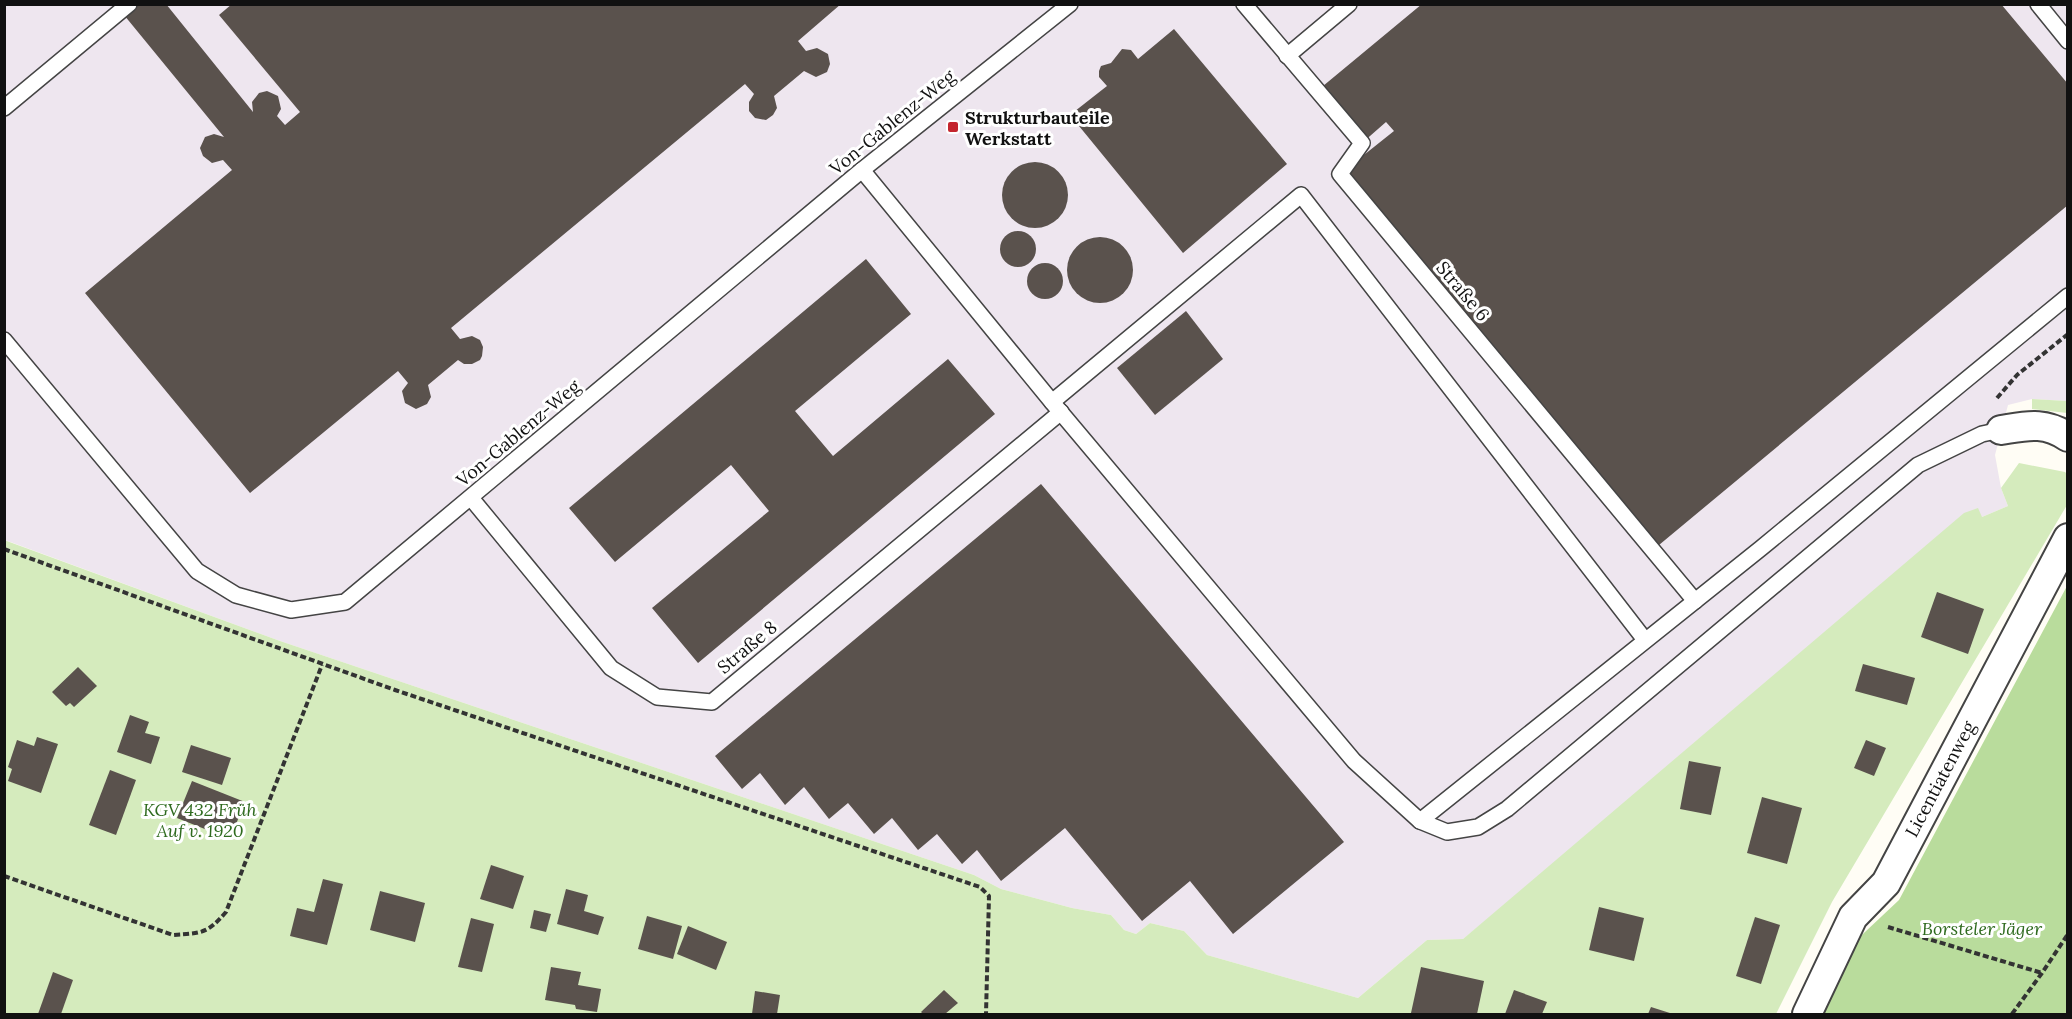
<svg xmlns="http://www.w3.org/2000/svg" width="2072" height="1019" font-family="Lora,serif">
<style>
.industrial{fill:#eee6ef}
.green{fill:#d5ebbd}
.forest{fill:#b9dc9c}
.building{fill:#5a524d}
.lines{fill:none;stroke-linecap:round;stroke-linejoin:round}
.service-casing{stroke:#444;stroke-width:18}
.minor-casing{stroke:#444;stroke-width:32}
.path{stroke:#333;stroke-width:4;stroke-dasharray:6 3;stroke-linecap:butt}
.service{stroke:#fff;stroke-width:15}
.minor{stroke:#fff;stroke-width:28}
.poi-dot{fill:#c4262e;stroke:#fff;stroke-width:2}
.labels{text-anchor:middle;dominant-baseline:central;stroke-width:6;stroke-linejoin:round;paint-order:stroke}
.poi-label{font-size:18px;font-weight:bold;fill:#111;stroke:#fff;text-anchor:start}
.street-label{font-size:18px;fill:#111;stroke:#fff}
.park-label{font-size:18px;font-style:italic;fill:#2f6b1f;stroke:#fff}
</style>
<rect width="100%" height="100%" fill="#fffdf5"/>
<polygon class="industrial" points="4,5 2067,5 2067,401 2032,399 2008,405 1995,455 2001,488 2008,506 1982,517 1463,939 1427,940 1358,998 1207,955 1184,931 1150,923 1136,934 1124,930 1111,915 1072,908 1001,889 974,875 280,641 5,540"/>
<g class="green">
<polygon points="2032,399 2067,401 2067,413 2032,409"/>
<polygon points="2019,463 2065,472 2068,475 2067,505 1832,902 1776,1014 5,1014 4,540 280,641 974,875 1001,889 1072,908 1111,915 1124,930 1136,934 1150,923 1184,931 1207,955 1358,998 1427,940 1463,939 1964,513 1978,508 1982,517 2008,506 2001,488"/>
</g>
<polygon class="forest" points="2067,586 2067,1014 1817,1014 1848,948 1899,900"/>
<g class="building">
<polygon points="115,4 166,4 253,112 252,102 259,93 267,91 278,96 281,109 277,116 285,125 300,112 219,15 232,4 841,4 798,41 806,51 817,48 828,54 830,64 827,72 816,77 804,71 774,96 777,108 773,115 766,120 755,118 749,111 749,102 754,94 745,84 451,328 460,339 472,336 480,340 483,347 482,356 480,360 472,364 464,364 458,360 428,385 431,397 427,404 416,409 405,403 402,391 408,383 398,371 250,493 85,293 232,170 223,160 212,163 203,156 200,148 205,137 214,134 224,137"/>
<polygon points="1422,4 2001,4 2068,84 2068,205 1653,550 1340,174 1394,131 1386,122 1362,143 1317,91"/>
<polygon points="1174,29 1287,164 1183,253 1070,115 1107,86 1099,77 1099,71 1101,66 1111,63 1122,49 1131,50 1138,59"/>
<circle cx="1035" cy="195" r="33"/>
<circle cx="1018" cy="249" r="18"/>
<circle cx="1100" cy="270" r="33"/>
<polygon points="866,259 911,314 795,411 833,456 948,359 995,414 698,663 652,608 769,511 731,465 615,562 569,508"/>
<circle cx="1045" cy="281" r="18"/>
<polygon points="1186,311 1223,359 1155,415 1117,368"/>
<polygon points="1041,484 1344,842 1233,934 1190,881 1142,921 1065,828 1001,881 977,850 962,864 937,834 918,850 892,818 874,834 848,803 829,819 804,787 785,805 760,773 742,789 715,756"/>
<polygon points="1937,592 1984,609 1968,654 1921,637"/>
<polygon points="1863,664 1915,678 1907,705 1855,691"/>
<polygon points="78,667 97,686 74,707 70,703 66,706 52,692"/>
<polygon points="130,715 149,722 145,733 160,737 151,764 117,752"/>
<polygon points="37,737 58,744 41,793 8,781 12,769 8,767 17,740 34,746"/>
<polygon points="1866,740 1886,748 1874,776 1854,768"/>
<polygon points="191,745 231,758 222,785 182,772"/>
<polygon points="1689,761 1721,767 1711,815 1680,809"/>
<polygon points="110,770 136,780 116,835 89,825"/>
<polygon points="192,781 245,802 230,839 177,818"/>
<polygon points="1762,797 1802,808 1787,864 1747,853"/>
<polygon points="491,865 524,876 513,909 480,899"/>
<polygon points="323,879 343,884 327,945 290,936 297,908 314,912"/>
<polygon points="566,889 588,895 584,911 604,917 598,935 557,924"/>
<polygon points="380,891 425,903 415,942 370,930"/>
<polygon points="1599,907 1644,918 1634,961 1589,950"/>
<polygon points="534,910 551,914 546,932 530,928"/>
<polygon points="647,916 682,926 673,959 638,949"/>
<polygon points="1755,917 1780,925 1761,984 1736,976"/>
<polygon points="471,918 494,924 482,972 458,967"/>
<polygon points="688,926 727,942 716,970 677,954"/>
<polygon points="551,967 581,972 578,985 601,989 597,1012 576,1009 575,1005 545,1000"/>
<polygon points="1421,967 1484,981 1477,1014 1411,1013"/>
<polygon points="53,972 73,980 61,1014 38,1014"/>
<polygon points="944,990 958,1003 945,1014 923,1014 921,1012"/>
<polygon points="1514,990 1547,1002 1542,1014 1505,1014"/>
<polygon points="755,991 780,995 777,1014 752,1014"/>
<polygon points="1651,1007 1673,1014 1648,1014"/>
</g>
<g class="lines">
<defs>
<g id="service">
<polyline points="1244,4 1362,143 1340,174 1695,601"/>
<polyline points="2038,4 2068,41"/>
<polyline points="1287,56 1349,4"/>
<polyline points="4,108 129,4"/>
<polyline points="862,170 1052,402 1354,761 1420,821 1447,832 1478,827 1507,809 1918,465 1982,434 2001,430"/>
<polyline points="4,340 197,571 236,595 291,610 345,602 862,170 1070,4"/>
<polyline points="1052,402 1301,195 1645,640"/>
<polyline points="471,498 611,668 657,697 712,702 1061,412"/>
<polyline points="1420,821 1760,549 2068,296"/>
</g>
<g id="minor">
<path d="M2001,430C2027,426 2044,421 2068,437"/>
<polyline points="1807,1014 1853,917 1886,883 2068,538"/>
</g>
</defs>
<use href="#service" class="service-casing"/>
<use href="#minor" class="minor-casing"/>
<g class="path">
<polyline points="1997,398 2017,375 2068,334"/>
<polyline points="4,549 395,690 980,887 989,896 986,1014"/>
<path d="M4,876L173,935C202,933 207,934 226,912L322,665"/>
<polyline points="1888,927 2042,973"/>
<polyline points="2012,1014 2042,973 2068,934"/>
</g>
<use href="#service" class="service"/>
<use href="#minor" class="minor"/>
</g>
<rect class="poi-dot" x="947" y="121" width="12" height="12" rx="3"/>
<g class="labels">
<g class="poi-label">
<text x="965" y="117">Strukturbauteile<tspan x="965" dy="21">Werkstatt</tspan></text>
</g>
<g class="street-label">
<text transform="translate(892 122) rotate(-39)">Von-Gablenz-Weg</text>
<text transform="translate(1463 291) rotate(50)">Straße 6</text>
<text transform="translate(518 433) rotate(-40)">Von-Gablenz-Weg</text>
<text transform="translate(747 647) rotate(-40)">Straße 8</text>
<text transform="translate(1940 779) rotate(-62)">Licentiatenweg</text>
</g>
<g class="park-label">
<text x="200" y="809">KGV 432 Früh<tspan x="200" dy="21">Auf v. 1920</tspan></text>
<text x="1982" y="928">Borsteler Jäger</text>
</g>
</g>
<rect width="2072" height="1019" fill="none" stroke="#111111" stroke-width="12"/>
</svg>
